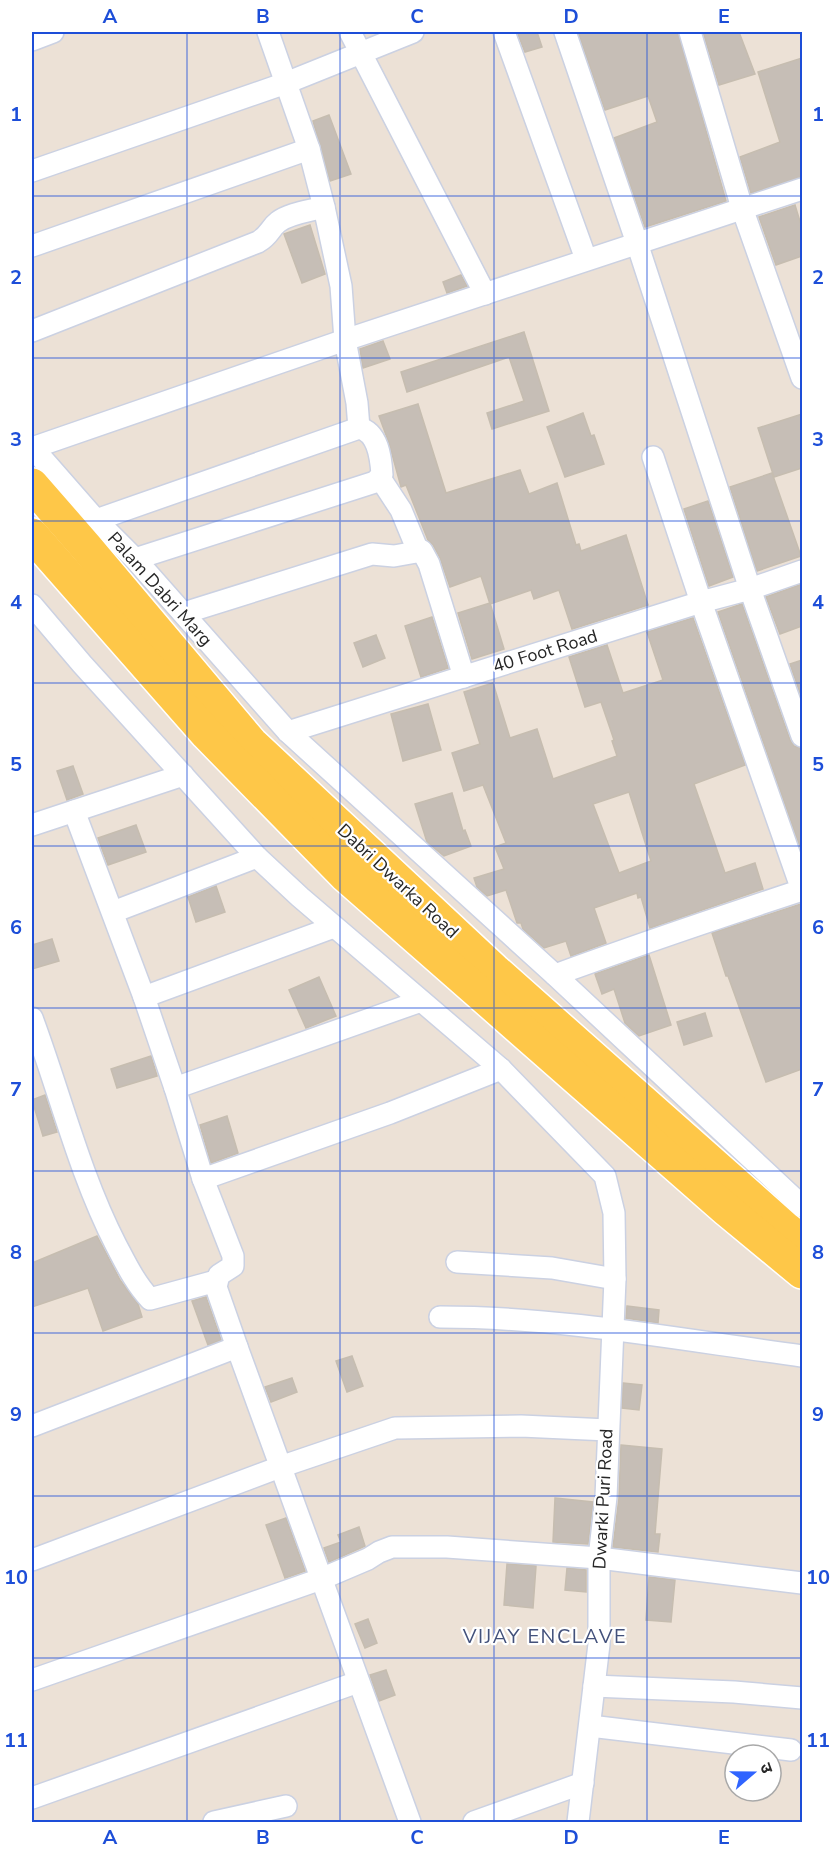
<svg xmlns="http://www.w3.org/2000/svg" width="834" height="1854" font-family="'Nunito Sans','Noto Sans Devanagari',sans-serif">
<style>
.building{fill:#c6beb6;stroke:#c6bdb0;stroke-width:1.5;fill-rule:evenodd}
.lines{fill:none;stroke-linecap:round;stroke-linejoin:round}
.minor-casing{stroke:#cbd1e2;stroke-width:24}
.primary-casing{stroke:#fff;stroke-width:36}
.minor{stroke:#fff;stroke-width:21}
.primary{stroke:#fec748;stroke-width:33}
.grid{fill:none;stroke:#1d4ed8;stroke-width:1.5;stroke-opacity:0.55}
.labels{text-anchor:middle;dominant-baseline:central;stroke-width:4.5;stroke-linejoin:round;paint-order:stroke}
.street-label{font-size:18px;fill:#272727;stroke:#fff}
.neighbourhood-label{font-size:20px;letter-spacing:1.5px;fill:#43517b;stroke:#fff}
.neatline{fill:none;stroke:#1d4ed8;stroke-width:2}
.grid-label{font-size:20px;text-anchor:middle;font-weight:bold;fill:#1d4ed8}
</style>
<rect width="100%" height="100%" fill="#ece1d6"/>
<g class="building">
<polygon points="517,32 537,32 542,47 525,52"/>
<polygon points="578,32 678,32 726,201 645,227 614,138 657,122 648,96 605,110"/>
<polygon points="703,32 739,32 755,74 719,85"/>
<polygon points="802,58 802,177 751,193 740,157 780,142 758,72"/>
<polygon points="329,115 351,174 330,181 313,121"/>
<polygon points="795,205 802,228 802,256 776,265 759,217"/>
<polygon points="310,225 325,274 302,283 284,234"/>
<polygon points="461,275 467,286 447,293 443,282"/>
<polygon points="524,332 549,411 492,429 487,413 524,401 509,357 407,392 401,372"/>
<polygon points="383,341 390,359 363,368 360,349"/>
<polygon points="418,404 446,493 520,470 529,494 557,483 576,545 579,544 581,551 626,535 648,605 572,629 559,590 534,599 531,590 490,604 481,576 450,587 440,558 433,545 428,540 406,485 401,487 389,443 379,416"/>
<polygon points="583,413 591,436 594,435 604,464 565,477 547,427"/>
<polygon points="802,414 802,468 774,477 758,428"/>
<polygon points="772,473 801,556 757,571 730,487"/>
<polygon points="708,501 733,577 709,586 684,509"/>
<polygon points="802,584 802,626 780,634 766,597"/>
<polygon points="490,603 504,649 472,659 458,613"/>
<polygon points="742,604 790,740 794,746 802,748 802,853 718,612"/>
<polygon points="432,617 448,668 421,677 405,626"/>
<path d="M693,618L745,765L694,784L725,873L755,863L763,889L650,928L641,897L638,898L637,893L594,908L606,943L571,956L566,941L544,948L523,929L521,923H517L506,890L487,896L477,887L474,878L504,869L495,847L506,843L483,785L464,791L452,753L480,744L464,692L493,683L510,738L537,729L553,779L617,756L612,741L614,740L601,702L585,707L569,657L607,645L623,693L663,680L647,632ZM629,792L651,861L619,873L593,804Z"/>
<polygon points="376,635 385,658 363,667 354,643"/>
<polygon points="802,660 802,699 790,664"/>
<polygon points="428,704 441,750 403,761 391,714"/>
<polygon points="73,766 83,794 67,800 57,771"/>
<polygon points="452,793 463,831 465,830 471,846 444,856 427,842 415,804"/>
<polygon points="136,825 146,852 108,865 98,838"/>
<polygon points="216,886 225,912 196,922 188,897"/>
<polygon points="801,904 802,909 802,1069 766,1082 728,976 726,976 712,933"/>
<polygon points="52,939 59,961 32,969 32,945"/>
<polygon points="649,955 671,1025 639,1036 625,1023 614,989 602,994 595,974"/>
<polygon points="319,977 336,1016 306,1028 289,990"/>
<polygon points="705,1013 712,1036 684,1045 677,1022"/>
<polygon points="151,1056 157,1076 117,1088 111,1069"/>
<polygon points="45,1095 57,1132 43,1136 32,1100"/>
<polygon points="227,1116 238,1153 211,1163 200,1125"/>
<polygon points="97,1236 120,1280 138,1304 142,1317 103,1331 88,1288 32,1307 32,1263"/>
<polygon points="206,1297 221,1340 208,1345 192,1301"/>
<polygon points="627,1306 659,1310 658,1323 626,1318"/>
<polygon points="352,1356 363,1386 347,1392 336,1361"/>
<polygon points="292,1378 297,1392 271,1402 265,1387"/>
<polygon points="623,1383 642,1385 639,1410 622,1408"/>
<polygon points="621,1445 662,1449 655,1534 660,1534 658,1552 613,1547 619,1498"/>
<polygon points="555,1498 593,1502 588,1544 553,1542"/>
<polygon points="286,1518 305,1571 285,1578 266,1525"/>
<polygon points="359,1527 365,1546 329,1562 324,1548 341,1542 338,1535"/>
<polygon points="507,1564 536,1566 533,1608 504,1605"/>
<polygon points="567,1568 586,1570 586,1592 565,1590"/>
<polygon points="649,1577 675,1580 671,1622 646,1620"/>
<polygon points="368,1619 377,1643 365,1648 355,1624"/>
<polygon points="386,1670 395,1695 379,1701 370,1675"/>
</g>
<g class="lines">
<defs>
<g id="minor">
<polyline points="268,32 309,149 324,207 341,286 345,340 357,403 359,428"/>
<polyline points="350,32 485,294"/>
<polyline points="504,32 586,259"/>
<polyline points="565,32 637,243 750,589 802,736"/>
<polyline points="690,32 742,208 802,378"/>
<polyline points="32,40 53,32"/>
<polyline points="32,171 286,83 413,32"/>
<polyline points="32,246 309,149"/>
<path d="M32,331L258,242C270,235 270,228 278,222C290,213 310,211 324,207"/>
<polyline points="32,447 96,520 135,559 288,732 555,975 802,1206"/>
<polyline points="32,448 345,340 802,189"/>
<polyline points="380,478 401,510 418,551"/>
<path d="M96,520L359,428C378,432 381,458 382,475L375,482L135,559"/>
<polyline points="32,605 82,664 257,857 300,897 501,1069 605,1176 614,1213 615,1279 606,1497 599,1558 599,1644 578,1822"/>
<polyline points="184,613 372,554 394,556 422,551 429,564 464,677"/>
<polyline points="288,732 701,602 750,589 802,571"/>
<polyline points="74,811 144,997 175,1088 203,1179 233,1256 233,1266 219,1275 216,1287 237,1347"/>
<polyline points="32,825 183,775"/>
<polyline points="113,912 257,857"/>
<path d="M555,975C637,945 720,917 802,890L701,602L653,457"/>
<polyline points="144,997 334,927"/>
<path d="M32,1018C60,1093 79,1173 116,1245C126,1264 135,1283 150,1299L216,1281"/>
<polyline points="175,1088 421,1001"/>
<polyline points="203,1179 390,1113 501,1069"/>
<polyline points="457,1262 552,1268 615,1279"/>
<path d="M440,1317C561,1317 682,1340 802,1356"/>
<polyline points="32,1426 237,1347 410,1822"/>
<polyline points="32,1560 280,1467 395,1428 521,1426 608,1430"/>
<polyline points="32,1680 321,1579 368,1559 379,1552 392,1547 447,1547 599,1558 802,1583"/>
<polyline points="594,1686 734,1692 802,1698"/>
<polyline points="590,1726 791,1750"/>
<polyline points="32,1798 358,1682"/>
<polyline points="214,1822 286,1806"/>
<polyline points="474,1822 583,1783"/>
</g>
<g id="primary">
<polyline points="32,485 86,547 251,743 494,970 785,1228 802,1241"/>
<polyline points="32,535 207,734 345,875 727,1210 802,1272"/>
</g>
</defs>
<use href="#minor" class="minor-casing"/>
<use href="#primary" class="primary-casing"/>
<use href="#minor" class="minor"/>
<use href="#primary" class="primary"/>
</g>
<path class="grid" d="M187,32V1822M340,32V1822M494,32V1822M647,32V1822M32,196H802M32,358H802M32,521H802M32,683H802M32,846H802M32,1008H802M32,1171H802M32,1333H802M32,1496H802M32,1658H802"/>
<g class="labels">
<g class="street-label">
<text transform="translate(160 589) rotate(48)">Palam Dabri Marg</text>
<text transform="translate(545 651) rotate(-17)">40 Foot Road</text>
<text transform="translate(398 881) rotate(43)">Dabri Dwarka Road</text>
<text transform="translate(603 1499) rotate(-87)">Dwarki Puri Road</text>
</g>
<g class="neighbourhood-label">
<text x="545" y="1636">VIJAY ENCLAVE</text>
</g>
</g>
<rect width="834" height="1854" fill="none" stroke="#ffffff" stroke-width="66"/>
<g transform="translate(753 1773) rotate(70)"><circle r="28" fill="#ffffff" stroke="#a9a9a9" stroke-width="1.5"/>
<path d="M0-4.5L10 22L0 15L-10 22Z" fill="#3064ff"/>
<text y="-9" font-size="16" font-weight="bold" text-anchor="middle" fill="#272727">उ</text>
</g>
<rect x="33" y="33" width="768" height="1788" class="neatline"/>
<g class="grid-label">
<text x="110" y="23">A</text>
<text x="263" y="23">B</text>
<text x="417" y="23">C</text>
<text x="571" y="23">D</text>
<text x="724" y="23">E</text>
<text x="16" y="121">1</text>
<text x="818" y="121">1</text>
<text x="16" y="284">2</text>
<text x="818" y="284">2</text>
<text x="16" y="446">3</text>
<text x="818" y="446">3</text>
<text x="16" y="609">4</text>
<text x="818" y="609">4</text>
<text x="16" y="771">5</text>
<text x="818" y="771">5</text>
<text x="16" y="934">6</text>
<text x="818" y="934">6</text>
<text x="16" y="1096">7</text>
<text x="818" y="1096">7</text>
<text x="16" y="1259">8</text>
<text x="818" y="1259">8</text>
<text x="16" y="1421">9</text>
<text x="818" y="1421">9</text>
<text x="16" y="1584">10</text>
<text x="818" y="1584">10</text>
<text x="16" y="1747">11</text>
<text x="818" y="1747">11</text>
<text x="110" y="1844">A</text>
<text x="263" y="1844">B</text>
<text x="417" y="1844">C</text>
<text x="571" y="1844">D</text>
<text x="724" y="1844">E</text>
</g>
</svg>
